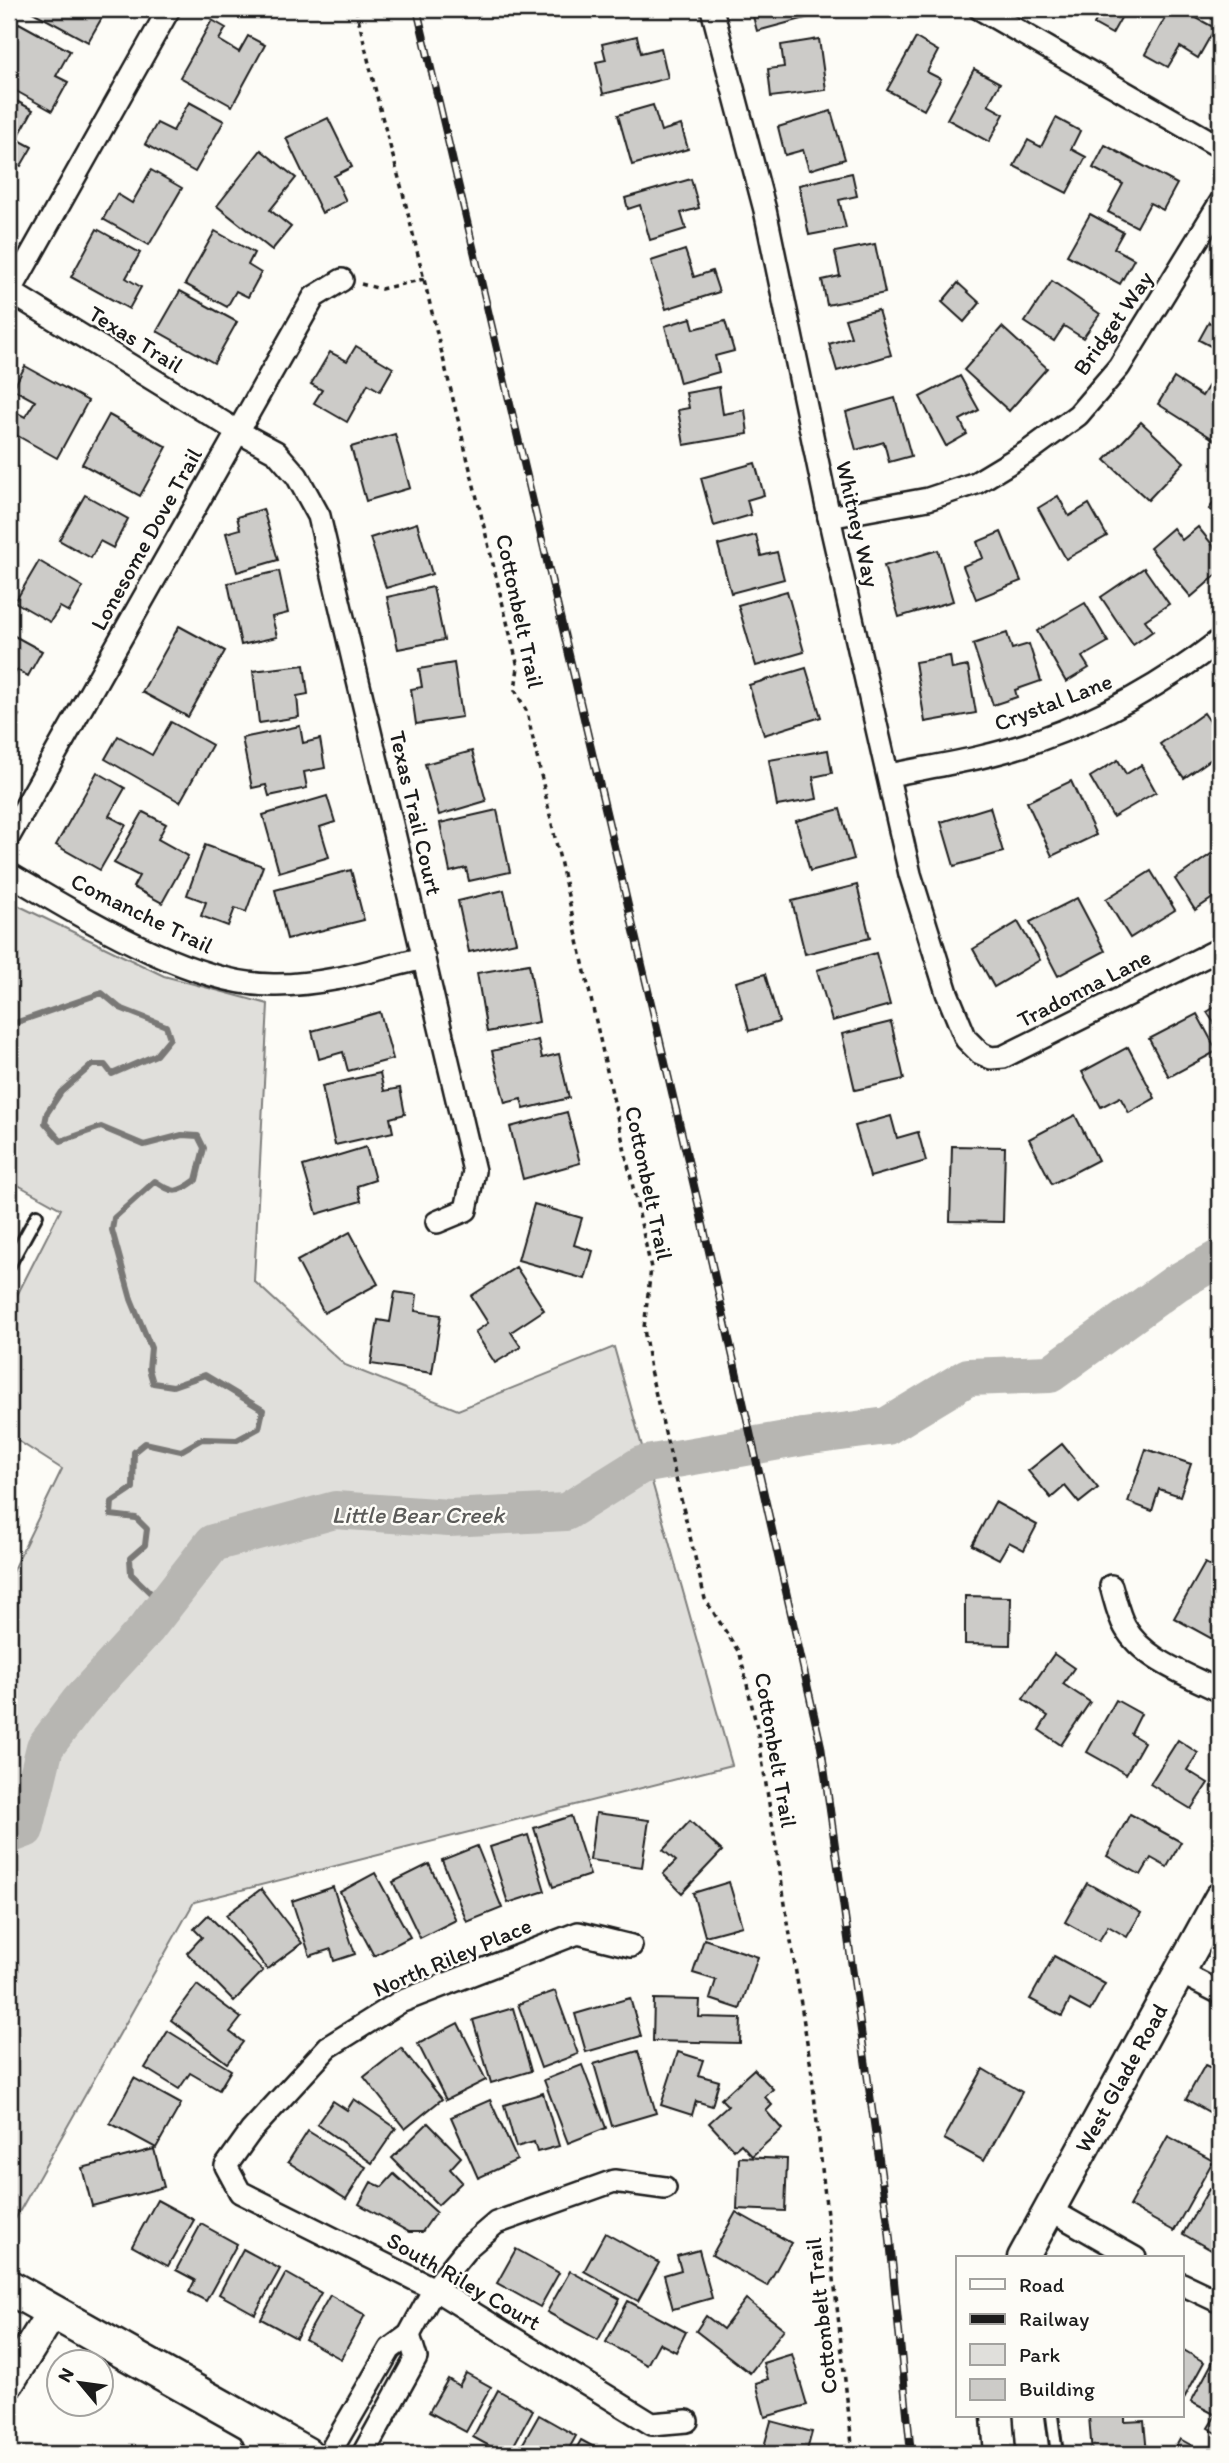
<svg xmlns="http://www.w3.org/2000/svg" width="1229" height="2463" font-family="Itim,sans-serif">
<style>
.green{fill:#e0dfdb;stroke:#7e7e7c;stroke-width:2}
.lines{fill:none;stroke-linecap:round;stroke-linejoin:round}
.stream{stroke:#797876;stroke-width:6}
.river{stroke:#b7b6b2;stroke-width:38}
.building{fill:#cccbc8;stroke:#1c1c1c;stroke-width:2}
.lane-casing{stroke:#1c1c1c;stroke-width:16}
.street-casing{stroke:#1c1c1c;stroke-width:26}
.secondary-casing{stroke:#1c1c1c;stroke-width:35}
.primary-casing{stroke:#1c1c1c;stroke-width:38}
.path{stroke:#1c1c1c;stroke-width:3.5;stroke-dasharray:5 5;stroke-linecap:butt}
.lane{stroke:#fdfcf7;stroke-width:10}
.street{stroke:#fdfcf7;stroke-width:21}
.secondary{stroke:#fdfcf7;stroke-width:30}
.primary{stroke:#fdfcf7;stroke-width:33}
.rail-casing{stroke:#1c1c1c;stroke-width:8}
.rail{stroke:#fdfcf7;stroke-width:5;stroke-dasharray:16;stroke-linecap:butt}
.labels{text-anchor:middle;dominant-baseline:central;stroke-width:5;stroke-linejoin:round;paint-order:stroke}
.street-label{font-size:23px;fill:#1c1c1c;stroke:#fdfcf7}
.water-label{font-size:24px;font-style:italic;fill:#5a5a58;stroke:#fdfcf7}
</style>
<rect width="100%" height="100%" fill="#fdfcf7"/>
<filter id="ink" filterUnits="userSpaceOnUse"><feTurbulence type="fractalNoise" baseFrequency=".0143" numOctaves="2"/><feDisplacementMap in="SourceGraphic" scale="14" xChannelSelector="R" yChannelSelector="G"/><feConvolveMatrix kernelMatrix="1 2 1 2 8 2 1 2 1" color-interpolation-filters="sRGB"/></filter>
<g filter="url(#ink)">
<polygon class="green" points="9,901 164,976 268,1004 254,1281 345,1365 458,1410 614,1347 732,1765 194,1902 13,2223 9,2221 9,1578 62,1469 9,1435 9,1311 61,1209 9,1180"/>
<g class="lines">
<path class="stream" d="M9,1025L102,993L120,1008L166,1026L170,1038L156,1055L112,1074L105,1065H92L61,1092L47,1113L45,1123L61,1141L101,1127L144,1145L182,1135L198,1136L204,1148L196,1180C177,1194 174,1194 155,1181L114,1218L112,1230L131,1299L151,1348L149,1369L153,1383L173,1386L205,1375L263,1410L259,1428L237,1440L202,1439L181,1451L145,1443L134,1452L133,1488L112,1502L111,1515L136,1518L147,1529L145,1545L130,1558L131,1574L164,1606"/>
<polyline class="river" points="9,1835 25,1829 45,1747 80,1701 146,1629 213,1543 335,1510 449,1518 566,1512 641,1465 803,1437 887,1426 968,1377 1050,1374 1176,1283 1220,1258"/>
</g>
<g class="building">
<polygon points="27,9 107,9 88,42"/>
<polygon points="751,9 811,9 813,16 757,31"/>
<polygon points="1102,9 1126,9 1112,34 1094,24"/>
<polygon points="1170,9 1180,9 1215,28 1198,58 1180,47 1168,67 1145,54"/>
<polygon points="212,20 226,28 219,40 239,52 248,36 265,45 232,106 180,77"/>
<polygon points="19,23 70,51 56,76 68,82 52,111 9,87 9,40"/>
<polygon points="637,36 641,53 661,48 668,78 603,94 596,62 606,60 602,44"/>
<polygon points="916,38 938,51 927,72 941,79 924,110 887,90"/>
<polygon points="819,39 826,90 771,97 768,69 784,67 781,45"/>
<polygon points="974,69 1000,83 988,105 1004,114 989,142 947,119"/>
<polygon points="9,97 33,110 17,139 32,147 21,166 9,159"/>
<polygon points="189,102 224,121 195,172 145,144 157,123 173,131"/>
<polygon points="653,105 661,131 681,125 688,149 632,165 618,115"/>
<polygon points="831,111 845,159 809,170 803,150 785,155 778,127"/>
<polygon points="328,118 352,167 334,176 346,201 322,213 286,138"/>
<polygon points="1056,118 1080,131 1071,149 1086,157 1067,193 1014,166 1028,140 1041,147"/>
<polygon points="1105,145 1177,184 1163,210 1150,203 1137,227 1108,212 1123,184 1093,168"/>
<polygon points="261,150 296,178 270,210 291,227 272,250 217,206"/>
<polygon points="151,170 182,188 149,245 103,219 117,194 132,203"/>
<polygon points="852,173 857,196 839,200 846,228 809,235 799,185"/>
<polygon points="691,179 699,208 681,213 686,229 650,240 640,205 628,209 625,198"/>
<polygon points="1090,214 1123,232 1114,248 1134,259 1120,284 1067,255"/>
<polygon points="97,229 140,253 126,278 141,287 129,309 71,277"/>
<polygon points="215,231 254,253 248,265 261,273 248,297 236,291 227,307 185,284"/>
<polygon points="875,244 885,293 827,305 822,280 840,276 835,252"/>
<polygon points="685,250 694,277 712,271 719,292 666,309 651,261"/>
<polygon points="1052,281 1100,314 1083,338 1064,326 1054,341 1025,322"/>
<polygon points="958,283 980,303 964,322 942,302"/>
<polygon points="180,291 237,322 214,363 157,331"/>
<polygon points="878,310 891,355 837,371 829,344 851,337 845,319"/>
<polygon points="691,318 694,329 725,321 734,351 715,356 719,372 680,383 665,326"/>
<polygon points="1209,322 1220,329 1220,351 1199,340"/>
<polygon points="1002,327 1047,368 1009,411 964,370"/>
<polygon points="356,346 393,368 380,391 368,384 347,422 314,403 322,390 311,384 330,352 347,361"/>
<polygon points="25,366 88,401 57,458 9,431 9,416 12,410 25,417 35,401 13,389"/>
<polygon points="960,376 979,410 960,420 967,434 946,446 920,397"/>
<polygon points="1174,378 1202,396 1211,382 1220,388 1220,431 1215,440 1158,404"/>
<polygon points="719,387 723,414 745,410 748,434 684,445 678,410 689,408 686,393"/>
<polygon points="895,398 911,456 889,462 884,442 856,450 846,412"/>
<polygon points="109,415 167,447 140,496 82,464"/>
<polygon points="1141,422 1184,462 1148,500 1105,460"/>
<polygon points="395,434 410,488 366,501 351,447"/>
<polygon points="755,463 764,495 747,500 751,515 714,526 701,478"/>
<polygon points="1220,494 1220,518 1209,509"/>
<polygon points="85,495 128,519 113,548 100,541 91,558 59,540"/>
<polygon points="1058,496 1069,516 1089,504 1107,536 1066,559 1038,508"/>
<polygon points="263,509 278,560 237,572 226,533 240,529 237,517"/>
<polygon points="417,523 432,574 386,588 370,538"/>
<polygon points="1198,527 1220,554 1220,572 1191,597 1150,548 1173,528 1182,540"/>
<polygon points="1001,532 1021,581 976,599 963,566 983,558 977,542"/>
<polygon points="756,535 761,556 777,552 784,579 731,593 718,545"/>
<polygon points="938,550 953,601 899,617 884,566"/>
<polygon points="39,561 83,587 69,612 60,607 50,622 15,602"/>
<polygon points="1144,568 1169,604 1145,620 1153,631 1133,645 1101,597"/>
<polygon points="279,571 288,613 272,617 277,637 241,645 228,583"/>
<polygon points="433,587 444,640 398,649 387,597"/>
<polygon points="787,591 804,652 756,666 738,605"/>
<polygon points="1085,603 1108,642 1082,657 1089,668 1066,682 1037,631"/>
<polygon points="179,626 225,651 188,717 142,692"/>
<polygon points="9,633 42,651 28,676 17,670 9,684"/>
<polygon points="1007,633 1012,649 1029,644 1041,681 1015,690 1017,697 993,705 973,644"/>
<polygon points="950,656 952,669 968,666 976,713 925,722 915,662"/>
<polygon points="454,663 462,717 416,724 411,689 422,687 419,669"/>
<polygon points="304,665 308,694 297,696 299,717 259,723 253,671"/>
<polygon points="806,668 821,717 764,735 749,685"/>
<polygon points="9,709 19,715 9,732"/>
<polygon points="1204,713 1220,736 1220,753 1184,778 1160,744"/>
<polygon points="171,722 212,745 180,802 105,759 118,736 152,755"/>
<polygon points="300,726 303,743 320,739 325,768 304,772 307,788 269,796 266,785 252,788 242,738"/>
<polygon points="828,750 832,773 813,777 817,799 777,806 769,760"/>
<polygon points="472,751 486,801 439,815 425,764"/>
<polygon points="1118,760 1126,774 1141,765 1156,792 1113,817 1090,777"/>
<polygon points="97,772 125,788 109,816 126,825 100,870 56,845"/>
<polygon points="1071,781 1096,835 1052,856 1027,802"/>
<polygon points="327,796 335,822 320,827 329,857 279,872 263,815"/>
<polygon points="990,807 1003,852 954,866 941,822"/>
<polygon points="840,809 854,859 810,871 796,821"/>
<polygon points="497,810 510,872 469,881 466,868 450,872 440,823"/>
<polygon points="143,812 166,824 158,839 188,856 162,903 133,887 139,876 114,863"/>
<polygon points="205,845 263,866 246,912 235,908 228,926 201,916 206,902 187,895"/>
<polygon points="1220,848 1220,893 1195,910 1175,879"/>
<polygon points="351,870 364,920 287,939 275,890"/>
<polygon points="1151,871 1175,910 1130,938 1106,899"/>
<polygon points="857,885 870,938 805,954 792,901"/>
<polygon points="504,890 516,942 469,952 458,901"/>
<polygon points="1077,898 1105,951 1058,976 1030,922"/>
<polygon points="1018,922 1040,960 994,987 973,949"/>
<polygon points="876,953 890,1005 832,1021 817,970"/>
<polygon points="529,964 539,1022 487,1032 477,973"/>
<polygon points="765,974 779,1022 749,1031 736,982"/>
<polygon points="1220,1004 1220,1032 1207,1012"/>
<polygon points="380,1012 393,1059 348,1071 343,1052 319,1059 312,1031"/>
<polygon points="1197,1014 1217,1051 1169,1077 1149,1039"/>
<polygon points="891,1022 904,1079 855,1090 842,1034"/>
<polygon points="538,1040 542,1058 559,1054 569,1098 524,1109 521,1099 505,1103 492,1051"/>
<polygon points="1128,1047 1155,1098 1129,1113 1120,1097 1101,1107 1082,1072"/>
<polygon points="380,1073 384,1091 400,1088 405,1114 390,1118 393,1132 335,1145 322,1086"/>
<polygon points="567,1112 580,1163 523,1179 510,1127"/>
<polygon points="1075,1115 1098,1160 1052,1184 1029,1139"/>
<polygon points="891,1116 897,1138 918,1132 926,1161 870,1177 855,1126"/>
<polygon points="952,1146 1005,1147 1003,1222 950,1221"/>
<polygon points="366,1147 375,1180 357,1186 361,1201 317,1214 303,1166"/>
<polygon points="534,1204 582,1218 574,1245 593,1251 585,1279 518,1260"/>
<polygon points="350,1232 378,1284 324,1313 297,1261"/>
<polygon points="516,1267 544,1310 511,1332 521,1347 495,1363 475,1332 488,1323 471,1296"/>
<polygon points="395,1292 417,1295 415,1311 441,1315 432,1373 371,1364 378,1320 390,1322"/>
<polygon points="1215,1359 1220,1360 1220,1381 1213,1381"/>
<polygon points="1062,1444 1098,1488 1079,1503 1065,1486 1051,1498 1028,1471"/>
<polygon points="1146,1449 1191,1464 1180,1496 1159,1489 1152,1511 1128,1502"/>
<polygon points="995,1502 1037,1525 1024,1550 1009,1542 999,1559 972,1545"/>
<polygon points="1205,1563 1220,1571 1220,1595 1216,1602 1220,1605 1220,1629 1214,1640 1174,1618"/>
<polygon points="965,1596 1011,1597 1010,1645 965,1644"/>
<polygon points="1054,1654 1074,1668 1063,1684 1090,1702 1061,1745 1039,1730 1048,1716 1023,1699"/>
<polygon points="1116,1700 1141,1714 1131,1734 1144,1742 1126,1774 1087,1752"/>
<polygon points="1178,1740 1198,1753 1187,1770 1208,1783 1191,1809 1150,1784"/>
<polygon points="596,1813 649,1820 642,1867 590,1860"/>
<polygon points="1130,1814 1181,1842 1167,1867 1151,1858 1141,1875 1107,1856"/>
<polygon points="571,1816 590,1875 553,1887 534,1828"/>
<polygon points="690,1821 722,1851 682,1893 663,1874 676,1861 663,1850"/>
<polygon points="528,1835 545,1891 508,1903 490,1847"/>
<polygon points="477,1846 502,1908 467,1922 442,1860"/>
<polygon points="429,1864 456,1920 420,1938 393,1882"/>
<polygon points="375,1873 410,1937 374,1956 340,1892"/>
<polygon points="729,1882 742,1926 705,1936 693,1893"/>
<polygon points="1087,1883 1141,1913 1127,1937 1108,1926 1099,1941 1065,1922"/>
<polygon points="333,1887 355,1954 334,1961 331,1949 310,1956 292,1901"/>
<polygon points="261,1889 302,1943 267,1969 226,1915"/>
<polygon points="208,1915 263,1971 234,2001 187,1953 202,1937 194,1929"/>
<polygon points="704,1939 758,1957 740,2009 710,1999 716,1980 693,1973"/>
<polygon points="1054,1956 1105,1984 1090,2011 1070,2000 1062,2016 1030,1999"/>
<polygon points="197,1985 241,2018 230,2032 243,2042 227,2063 171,2020"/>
<polygon points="555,1991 578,2054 541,2068 518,2004"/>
<polygon points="630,1998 641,2036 586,2052 575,2014"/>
<polygon points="654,1999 700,2000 699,2017 741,2018 740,2043 653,2041"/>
<polygon points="513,2008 531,2071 491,2083 473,2020"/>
<polygon points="458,2023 486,2080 446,2100 418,2044"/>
<polygon points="168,2031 231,2070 219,2090 190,2073 179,2089 145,2068"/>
<polygon points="401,2048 442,2099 405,2129 364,2077"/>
<polygon points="638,2051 656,2113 612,2126 594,2064"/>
<polygon points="678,2052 703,2060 698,2075 719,2081 712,2106 696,2101 692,2115 661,2105"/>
<polygon points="582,2065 606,2128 568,2143 544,2080"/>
<polygon points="1205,2065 1218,2071 1220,2067 1220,2118 1186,2099"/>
<polygon points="754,2069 773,2089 765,2097 772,2105 766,2111 782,2129 752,2156 741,2144 734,2150 709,2123 728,2106 721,2099"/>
<polygon points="983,2069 1022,2092 984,2161 944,2139"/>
<polygon points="134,2078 181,2104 156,2148 110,2123"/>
<polygon points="543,2093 559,2146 537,2152 534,2142 516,2147 504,2105"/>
<polygon points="354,2099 396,2128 372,2163 317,2124 333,2101 347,2110"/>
<polygon points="490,2100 517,2160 478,2178 451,2117"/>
<polygon points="428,2123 461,2157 450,2169 462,2182 438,2205 392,2158"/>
<polygon points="308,2131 366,2167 346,2199 288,2162"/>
<polygon points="1168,2136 1213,2161 1174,2231 1129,2206"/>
<polygon points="154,2149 164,2187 92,2206 82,2168"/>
<polygon points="739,2157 787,2159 785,2211 737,2209"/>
<polygon points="394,2174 436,2212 422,2232 409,2232 359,2204 371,2182 382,2187"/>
<polygon points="1209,2189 1220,2196 1220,2255 1183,2234"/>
<polygon points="157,2200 194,2220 168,2266 132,2246"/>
<polygon points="736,2212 791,2243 767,2286 712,2255"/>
<polygon points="201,2224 237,2244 206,2301 189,2292 195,2280 176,2270"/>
<polygon points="605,2233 659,2263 638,2301 584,2271"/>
<polygon points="243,2249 280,2269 255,2314 219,2294"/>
<polygon points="516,2249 559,2273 540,2307 497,2283"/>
<polygon points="699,2250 712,2298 673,2309 664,2275 681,2270 677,2256"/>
<polygon points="570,2271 620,2299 598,2340 547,2312"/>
<polygon points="286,2273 321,2293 296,2338 261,2319"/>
<polygon points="330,2295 365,2315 341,2359 305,2339"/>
<polygon points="746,2299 784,2329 750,2373 696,2331 706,2316 723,2329"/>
<polygon points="628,2301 686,2332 676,2352 659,2343 647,2365 606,2342"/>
<polygon points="1182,2349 1204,2362 1182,2402"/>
<polygon points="1219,2350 1220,2350 1220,2435 1208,2428 1216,2415 1191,2402"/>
<polygon points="792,2354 807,2405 765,2417 756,2383 768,2379 763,2363"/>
<polygon points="466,2373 491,2387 466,2432 429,2412 448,2379 459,2386"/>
<polygon points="498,2390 533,2410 509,2454 504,2454 473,2437"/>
<polygon points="539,2415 576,2436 566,2454 517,2454"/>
<polygon points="1089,2416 1125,2416 1125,2422 1144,2421 1147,2454 1092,2454"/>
<polygon points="771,2421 812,2432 806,2454 762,2454"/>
<polygon points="1180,2439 1207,2454 1172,2454"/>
<polygon points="581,2440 607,2454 573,2454"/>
</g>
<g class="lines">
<defs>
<g id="lane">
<polyline points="9,1266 37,1215"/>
<polyline points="1052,2416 1057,2454"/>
</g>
<g id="street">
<polyline points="712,9 765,210 829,517 910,874 947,993 966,1039 980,1053 991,1058 1003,1057 1220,949"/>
<polyline points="980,9 1220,147"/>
<polyline points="9,291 237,431 276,452 297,476 319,516 474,1171 466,1210 437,1222"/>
<polyline points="10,292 169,9"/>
<polyline points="829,517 928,499 976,483 1029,451 1078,415 1119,367 1220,203"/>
<path d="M889,775C939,765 991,758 1039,740C1105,717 1165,683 1220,640"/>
<polyline points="9,836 314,297 342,280"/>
<path d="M9,874C81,916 193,987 277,985C327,985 376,969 424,958"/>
<path d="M1111,1586C1115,1599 1118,1615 1125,1627C1143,1660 1189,1675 1220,1691"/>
<polyline points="631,1946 578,1933 400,2002 328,2047 251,2131 226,2166 240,2192 434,2289 652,2424 687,2421"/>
<polyline points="1179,1972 1220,1993"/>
<polyline points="1049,2209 1135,2258"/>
<polyline points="1182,2284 1220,2302"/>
<polyline points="246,2421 261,2454"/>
<polyline points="329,2454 390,2349 409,2335 434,2289 468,2247 496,2223 614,2181 665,2188"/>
<polyline points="363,2454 416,2358 409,2335"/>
</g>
<g id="secondary">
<polyline points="1023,2258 1220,1898"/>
<polyline points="9,2382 53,2311"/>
<polyline points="997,2416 1000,2454"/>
</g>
<polyline id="primary" points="9,2287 306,2454"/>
</defs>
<use href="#lane" class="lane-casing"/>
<use href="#street" class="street-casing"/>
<use href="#secondary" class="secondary-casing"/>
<use href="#primary" class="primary-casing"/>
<g class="path">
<polyline points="356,9 381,113 403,193 518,667 515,690 527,712 651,1268 644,1328 650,1370 705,1599 740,1654 757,1728 811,2067 853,2454"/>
<polyline points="361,284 381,289 424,279"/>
</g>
<use href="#lane" class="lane"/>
<use href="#street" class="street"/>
<use href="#secondary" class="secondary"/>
<use href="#primary" class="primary"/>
<defs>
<polyline id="rail" points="417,9 699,1207 821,1746 889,2230 911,2454"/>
</defs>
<use href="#rail" class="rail-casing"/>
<use href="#rail" class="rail"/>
</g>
</g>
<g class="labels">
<g class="street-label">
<text transform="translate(1113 323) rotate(-55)">Bridget Way</text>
<text transform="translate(136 339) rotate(32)">Texas Trail</text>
<text transform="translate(858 524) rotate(77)">Whitney Way</text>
<text transform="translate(146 539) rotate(-61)">Lonesome Dove Trail</text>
<text transform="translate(520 611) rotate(78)">Cottonbelt Trail</text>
<text transform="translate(1053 702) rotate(-21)">Crystal Lane</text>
<text transform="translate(416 813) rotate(77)">Texas Trail Court</text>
<text transform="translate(142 913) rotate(26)">Comanche Trail</text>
<text transform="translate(1084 988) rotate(-27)">Tradonna Lane</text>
<text transform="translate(649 1183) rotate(78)">Cottonbelt Trail</text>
<text transform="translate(776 1750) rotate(80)">Cottonbelt Trail</text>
<text transform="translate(452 1957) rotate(-23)">North Riley Place</text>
<text transform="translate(1121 2078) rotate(-61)">West Glade Road</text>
<text transform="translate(464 2281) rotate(30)">South Riley Court</text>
<text transform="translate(821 2316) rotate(-96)">Cottonbelt Trail</text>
</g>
<g class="water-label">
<text x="418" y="1514">Little Bear Creek</text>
</g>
</g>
<rect width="1229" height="2463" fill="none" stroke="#fdfcf7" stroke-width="35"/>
<rect x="18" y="18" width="1194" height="2428" fill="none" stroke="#1c1c1c" stroke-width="2.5" filter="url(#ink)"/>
<rect x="956" y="2256" width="228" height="161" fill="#fdfcf7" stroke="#a3a29f" stroke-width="2"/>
<rect x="970" y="2279" width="35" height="10" fill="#fdfcf7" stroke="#a3a29f" stroke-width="2"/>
<text x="1019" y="2292" font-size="21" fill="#1c1c1c">Road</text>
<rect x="970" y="2314" width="35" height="10" fill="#1c1c1c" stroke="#a3a29f" stroke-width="2"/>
<text x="1019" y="2326" font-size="21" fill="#1c1c1c">Railway</text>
<rect x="970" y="2344" width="35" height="21" fill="#e0dfdb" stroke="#a3a29f" stroke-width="2"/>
<text x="1019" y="2362" font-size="21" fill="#1c1c1c">Park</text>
<rect x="970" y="2379" width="35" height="21" fill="#cccbc8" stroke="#a3a29f" stroke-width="2"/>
<text x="1019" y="2396" font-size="21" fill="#1c1c1c">Building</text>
<g transform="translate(80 2383) rotate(299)"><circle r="33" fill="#fdfcf7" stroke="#a3a29f" stroke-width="2"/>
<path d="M0-5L12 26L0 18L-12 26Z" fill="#1c1c1c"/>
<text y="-10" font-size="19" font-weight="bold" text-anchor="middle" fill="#1c1c1c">N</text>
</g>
</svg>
